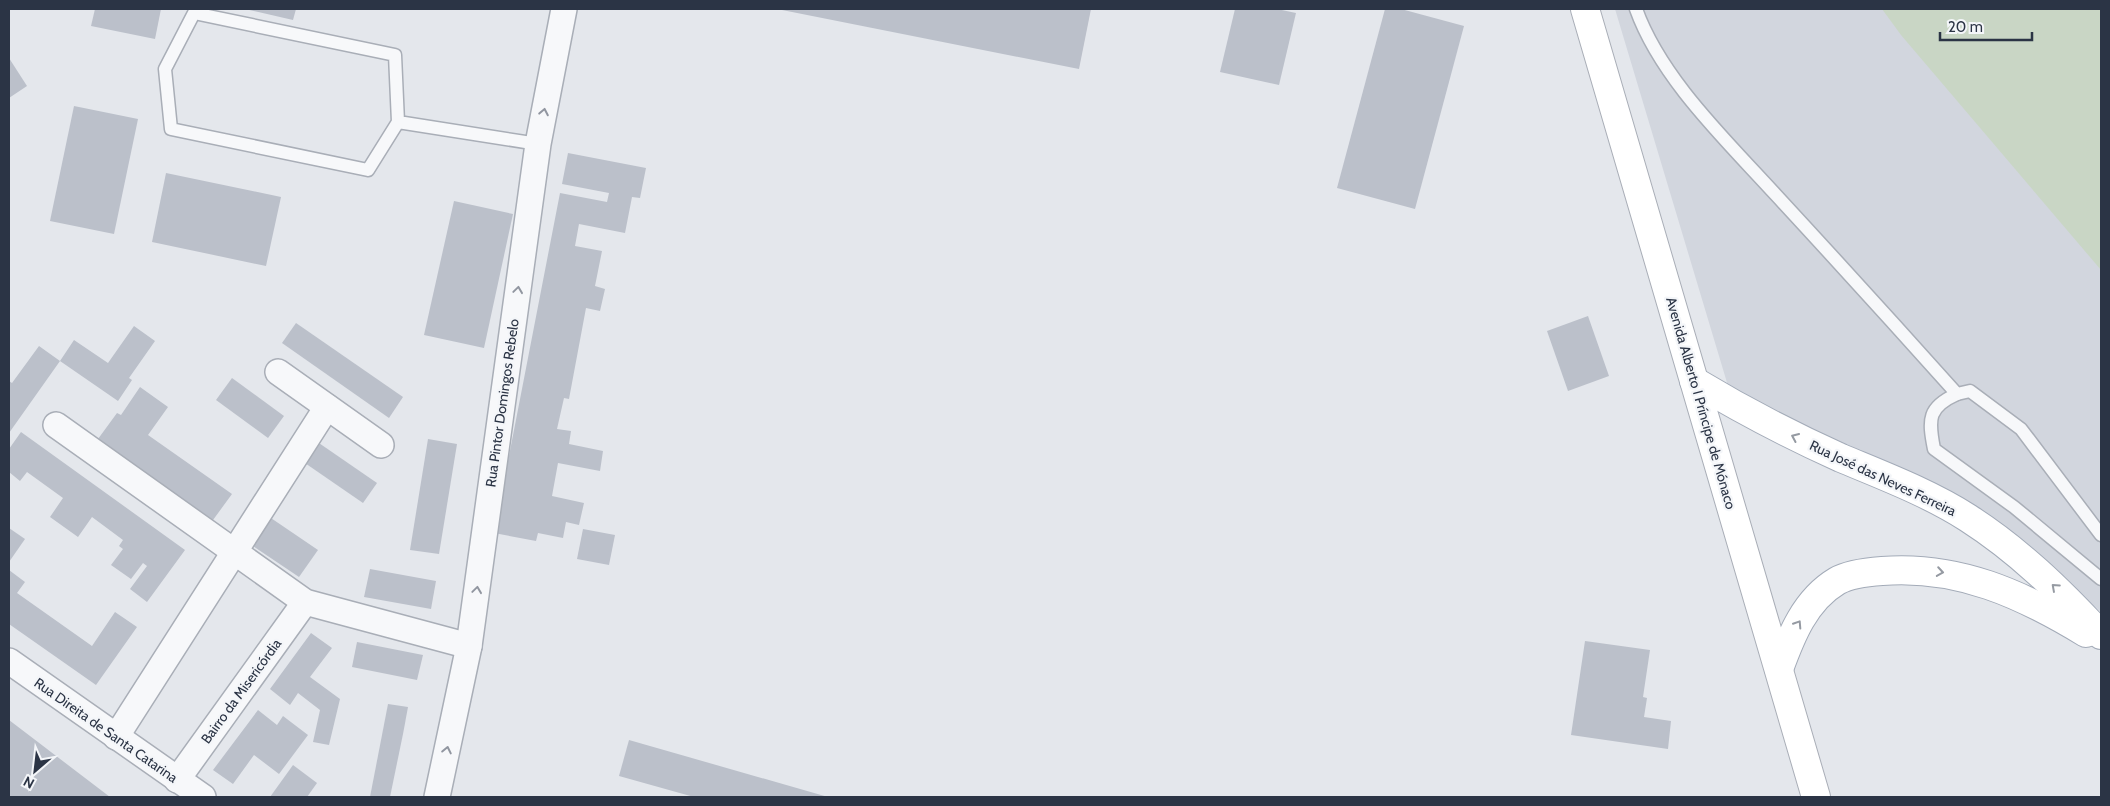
<svg xmlns="http://www.w3.org/2000/svg" width="2110" height="806" font-family="Cabin,sans-serif">
<style>
.built{fill:#d2d6de}
.green{fill:#c9d6c5}
.building{fill:#bbc0ca}
.lines{fill:none;stroke-linecap:round;stroke-linejoin:round}
.lane-casing{stroke:#a9aeb7;stroke-width:15}
.street-casing{stroke:#a9aeb7;stroke-width:28}
.secondary-casing{stroke:#a9aeb7;stroke-width:30}
.primary-casing{stroke:#a3abb8;stroke-width:30}
.lane{stroke:#f7f8fa;stroke-width:12}
.street{stroke:#f7f8fa;stroke-width:25}
.secondary{stroke:#fff;stroke-width:28}
.primary{stroke:#fff;stroke-width:28}
.oneway{stroke:#9196a0}
.oneway2{stroke:#959aa2}
.labels{text-anchor:middle;dominant-baseline:central;stroke-width:4.5;stroke-linejoin:round;paint-order:stroke}
.street-label{font-size:14px;fill:#2b3445;stroke:#f4f6f9}
</style>
<rect width="100%" height="100%" fill="#e4e7ec"/>
<polygon class="built" points="1615,9 2101,9 2101,612 1998,521 1954,493 1731,396"/>
<polygon class="green" points="1882,9 2101,9 2101,270 1901,35"/>
<g class="building">
<polygon points="95,9 161,9 155,39 91,26"/>
<polygon points="245,9 296,9 293,20"/>
<polygon points="777,9 1091,9 1079,69"/>
<polygon points="1235,9 1277,9 1296,13 1279,85 1220,72"/>
<polygon points="1385,9 1401,9 1464,26 1415,209 1337,188"/>
<polygon points="9,58 27,86 9,98"/>
<polygon points="74,106 138,119 114,234 50,221"/>
<polygon points="568,153 646,168 640,198 632,197 625,233 579,224 575,246 602,251 595,286 605,289 600,311 586,308 569,399 564,398 557,429 571,431 569,444 603,451 600,471 558,463 552,496 584,503 579,525 566,522 563,538 538,533 536,541 494,533 560,193 607,202 609,193 562,184"/>
<polygon points="166,173 281,197 266,266 152,242"/>
<polygon points="454,201 513,214 484,348 424,335"/>
<polygon points="1588,316 1609,376 1568,391 1547,331"/>
<polygon points="296,323 403,397 389,418 282,343"/>
<polygon points="134,326 155,341 129,378 132,380 118,401 60,361 9,433 9,381 12,383 39,346 60,361 74,340 108,363"/>
<polygon points="232,378 284,416 268,438 216,400"/>
<polygon points="140,387 168,407 148,435 232,494 213,520 98,439 117,413 121,415"/>
<polygon points="21,432 185,550 147,602 130,589 147,566 143,563 131,579 111,565 123,549 119,546 123,540 92,517 78,537 50,517 63,498 27,472 20,481 9,472 9,449"/>
<polygon points="428,439 457,444 439,554 410,550"/>
<polygon points="316,441 377,483 363,503 302,461"/>
<polygon points="265,514 318,550 299,577 247,542"/>
<polygon points="9,528 25,539 9,562"/>
<polygon points="583,529 615,535 609,565 577,559"/>
<polygon points="370,569 436,581 431,609 364,597"/>
<polygon points="9,570 25,582 17,593 92,646 115,612 137,627 96,685 9,624"/>
<polygon points="311,633 332,648 310,677 340,699 329,745 313,742 320,710 298,693 290,705 270,689"/>
<polygon points="1585,641 1650,650 1643,697 1647,698 1644,717 1671,721 1668,749 1571,735"/>
<polygon points="357,642 423,655 417,680 352,667"/>
<polygon points="388,704 408,707 403,734 390,797 370,797"/>
<polygon points="258,710 277,725 283,716 308,735 279,774 254,755 233,784 213,770"/>
<polygon points="9,720 110,797 9,797"/>
<polygon points="629,740 828,797 694,797 619,776"/>
<polygon points="293,765 317,783 307,797 270,797"/>
</g>
<g class="lines">
<defs>
<g id="lane">
<path d="M1636,9C1661,79 1727,141 1776,195C1837,261 1897,327 1957,394L1970,391L2021,429L2101,535"/>
<polyline points="398,122 395,55 194,13 165,69 171,129 368,170 398,122 538,144"/>
<path d="M1957,394C1928,407 1928,419 1934,449L2014,507L2101,579"/>
</g>
<g id="street">
<polyline points="278,372 381,445"/>
<polyline points="56,425 305,602 469,646"/>
<polyline points="9,661 203,797"/>
<polyline points="116,737 327,407"/>
<polyline points="177,780 305,602"/>
<polyline points="437,797 469,646 538,144 564,9"/>
</g>
<polyline id="secondary" points="1585,9 1816,797"/>
<g id="primary">
<path d="M1694,381C1742,410 1790,435 1841,458C1884,476 1929,493 1968,518C2018,550 2060,591 2101,635"/>
<path d="M1779,669C1791,636 1805,600 1837,581C1849,574 1868,572 1882,571C1958,565 2022,594 2086,633"/>
</g>
</defs>
<use href="#lane" class="lane-casing"/>
<use href="#street" class="street-casing"/>
<use href="#secondary" class="secondary-casing"/>
<use href="#primary" class="primary-casing"/>
<use href="#lane" class="lane"/>
<use href="#street" class="street"/>
<use href="#secondary" class="secondary"/>
<use href="#primary" class="primary"/>
</g>
<defs><path id="oneway-chevron" d="M-2-3.5L2.5 0L-2 3.5" fill="none" stroke-width="1.6" stroke-linecap="round" stroke-linejoin="round" transform="scale(1.25)"/></defs>
<g class="oneway">
<use href="#oneway-chevron" transform="translate(544 112) rotate(-79)"/>
<use href="#oneway-chevron" transform="translate(518 290) rotate(-82)"/>
<use href="#oneway-chevron" transform="translate(477 590) rotate(-82)"/>
<use href="#oneway-chevron" transform="translate(447 750) rotate(-78)"/>
</g>
<g class="oneway2">
<use href="#oneway-chevron" transform="translate(1795 437) rotate(-156)"/>
<use href="#oneway-chevron" transform="translate(1940 572) rotate(9)"/>
<use href="#oneway-chevron" transform="translate(2055 587) rotate(-138)"/>
<use href="#oneway-chevron" transform="translate(1798 624) rotate(-57)"/>
</g>
<g class="labels">
<g class="street-label">
<text transform="translate(502 403) rotate(-82)">Rua Pintor Domingos Rebelo</text>
<text transform="translate(1701 403) rotate(74)">Avenida Alberto I Príncipe de Mónaco</text>
<text transform="translate(1883 478) rotate(25)">Rua José das Neves Ferreira</text>
<text transform="translate(241 691) rotate(-54)">Bairro da Misericórdia</text>
<text transform="translate(106 730) rotate(35)">Rua Direita de Santa Catarina</text>
</g>
</g>
<rect width="2110" height="806" fill="none" stroke="#2b3445" stroke-width="20"/>
<g transform="translate(35 771) rotate(208)" stroke="#f4f6f9" stroke-width="4" paint-order="stroke">
<path d="M0-4L9 19L0 12L-9 19Z" fill="#2b3445"/>
<text y="-8" font-size="14" font-weight="bold" text-anchor="middle" fill="#2b3445">N</text>
</g>
<path d="M1940 32v8h92v-8" fill="none" stroke="#2b3445" stroke-width="2.5"/>
<text x="1948" y="32" font-size="15" fill="#2b3445" stroke="#f4f6f9" stroke-width="4" paint-order="stroke">20 m</text>
</svg>
